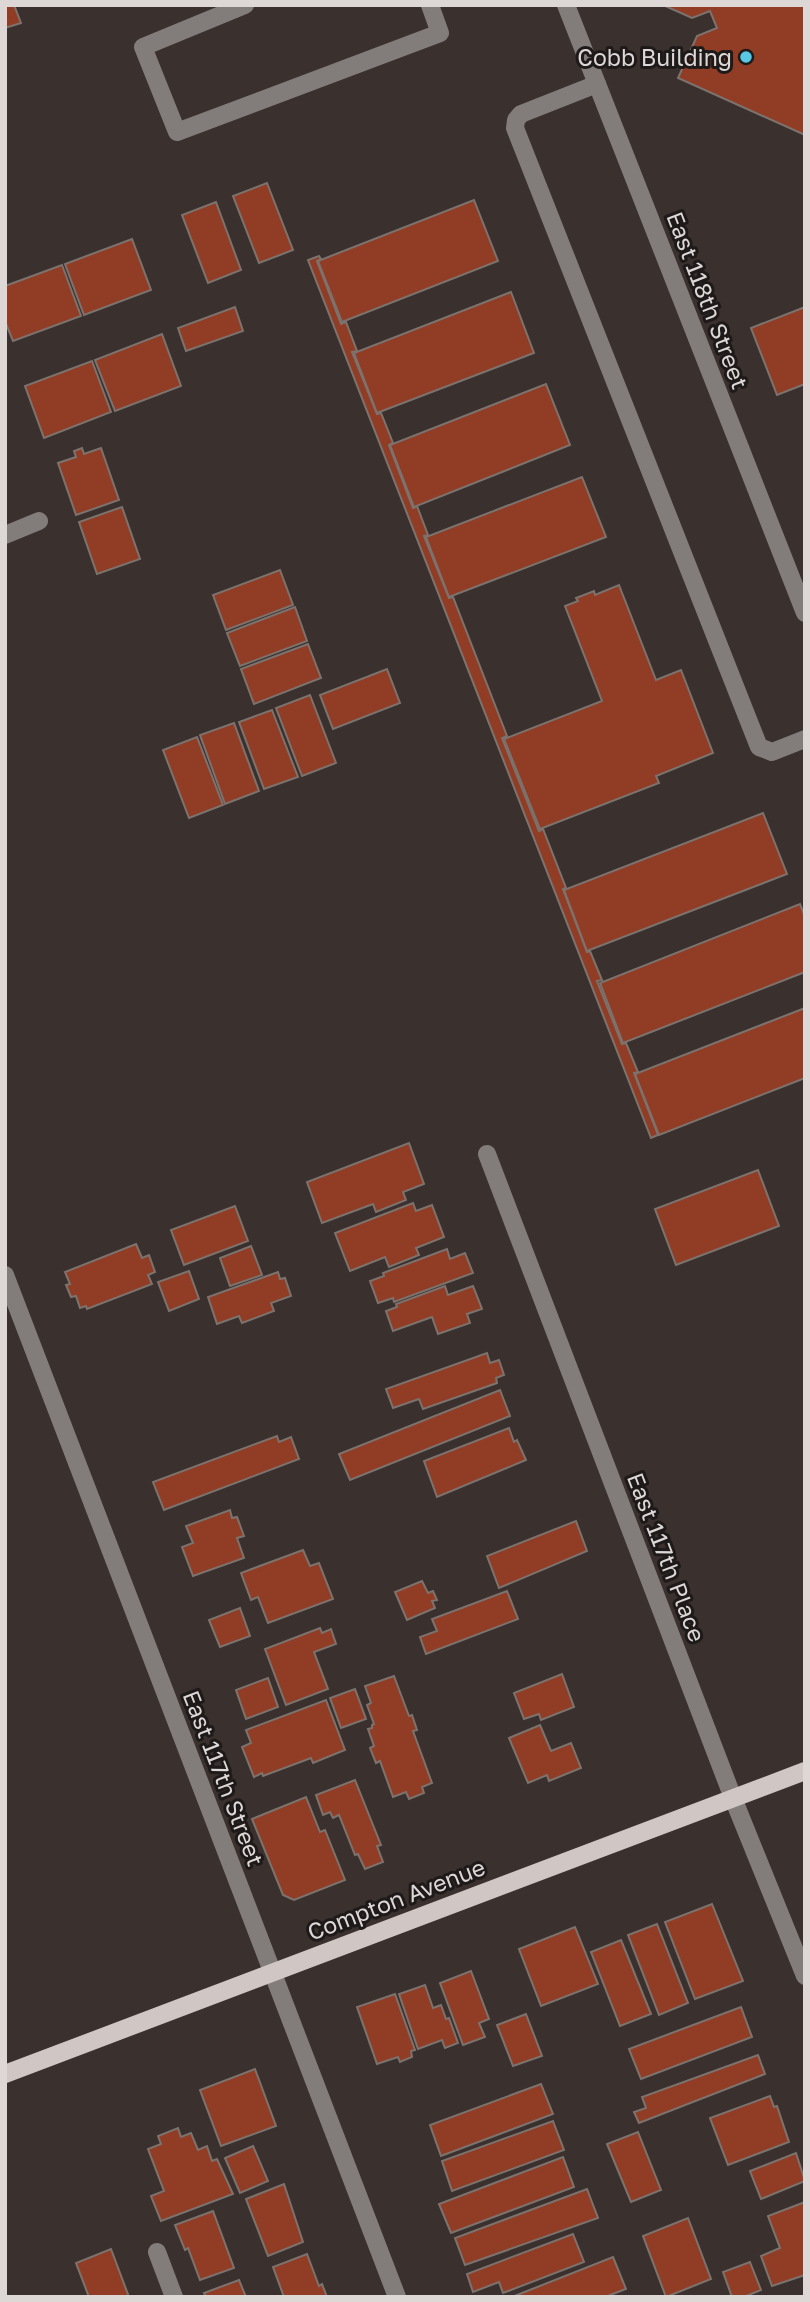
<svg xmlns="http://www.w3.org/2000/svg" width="810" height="2302" font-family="'Golos Text',sans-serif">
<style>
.building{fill:#913d25;stroke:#7c726e;stroke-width:2}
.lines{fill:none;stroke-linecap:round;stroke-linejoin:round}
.minor{stroke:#827d7b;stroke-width:18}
.major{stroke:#d0c6c3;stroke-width:18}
.poi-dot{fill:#59c8e4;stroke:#1e1a19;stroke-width:2.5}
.labels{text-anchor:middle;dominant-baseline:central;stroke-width:6;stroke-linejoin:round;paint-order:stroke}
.poi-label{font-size:23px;fill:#ddd7d6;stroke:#1e1a19;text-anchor:end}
.street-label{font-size:23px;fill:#ddd7d6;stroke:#1e1a19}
</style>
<rect width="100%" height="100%" fill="#3a312e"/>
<g class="building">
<polygon points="5,5 14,5 21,23 5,28"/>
<polygon points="663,5 805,5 805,135 678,78 697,36 717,28 710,11 692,18"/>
<polygon points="267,183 293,250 259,263 233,196"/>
<polygon points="474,200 498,261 342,322 318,261"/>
<polygon points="216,202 241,270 208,283 182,215"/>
<polygon points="132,239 151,290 84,315 65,264"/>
<polygon points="319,256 321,259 317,261 341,324 346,322 357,351 352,352 377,414 381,413 393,443 389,445 413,508 417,506 428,535 424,536 449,598 453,597 507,736 502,738 539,831 543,829 566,888 563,889 587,952 590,951 602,980 597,981 622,1044 626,1043 638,1072 634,1073 658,1135 651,1138 308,260"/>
<polygon points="62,265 81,316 13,341 5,321 5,286"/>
<polygon points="511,292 534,353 377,413 354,353"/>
<polygon points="235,307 243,331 186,351 178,328"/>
<polygon points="805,307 805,384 777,395 751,328"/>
<polygon points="162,334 181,386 115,411 95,360"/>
<polygon points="92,361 111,412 44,438 25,386"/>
<polygon points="546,384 570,445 414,507 390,445"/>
<polygon points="82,448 84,454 101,448 119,500 76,515 58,463 76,457 74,451"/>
<polygon points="582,477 606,537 449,597 426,537"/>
<polygon points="122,507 140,559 97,574 79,522"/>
<polygon points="280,570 293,605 226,630 213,595"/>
<polygon points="619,585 656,680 681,670 713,753 656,776 659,783 540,829 504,739 602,701 565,606 578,601 576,598 594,591 595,595"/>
<polygon points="295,607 307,641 240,666 227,633"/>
<polygon points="308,644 321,678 254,704 241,669"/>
<polygon points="387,669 400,703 333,729 320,695"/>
<polygon points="310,695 336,763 302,776 276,708"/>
<polygon points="272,710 298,777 264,789 239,722"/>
<polygon points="234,723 259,791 225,804 200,735"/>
<polygon points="197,737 223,805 189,818 163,750"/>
<polygon points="763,813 787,874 587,951 564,890"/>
<polygon points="800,904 805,917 805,972 623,1043 600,983"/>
<polygon points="805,1008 805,1078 659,1135 635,1074"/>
<polygon points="409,1143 424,1184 403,1192 406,1200 376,1212 373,1204 322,1223 307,1182"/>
<polygon points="758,1170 779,1226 676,1265 655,1209"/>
<polygon points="413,1203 416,1211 432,1205 444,1237 416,1248 419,1255 389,1267 385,1257 350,1271 335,1233"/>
<polygon points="235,1206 248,1241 184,1265 171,1230"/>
<polygon points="136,1244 142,1258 149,1255 155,1272 148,1275 152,1284 87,1309 86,1306 80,1308 76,1296 71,1297 66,1285 70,1284 65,1272"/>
<polygon points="251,1246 262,1275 230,1286 220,1258"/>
<polygon points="447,1249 450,1259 465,1253 473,1273 394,1302 393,1298 378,1303 370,1281 384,1276 383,1273"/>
<polygon points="189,1271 199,1299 169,1311 158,1282"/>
<polygon points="278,1272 280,1279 285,1278 291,1296 271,1303 274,1311 242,1323 239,1316 217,1324 208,1297"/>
<polygon points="445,1286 448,1295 473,1286 482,1309 467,1314 470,1323 438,1334 432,1317 393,1331 386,1311 397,1307 396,1304"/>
<polygon points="487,1353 490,1363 499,1360 504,1375 496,1378 497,1383 423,1409 419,1399 393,1408 386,1389"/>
<polygon points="500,1390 510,1416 350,1480 339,1454"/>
<polygon points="509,1428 514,1442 517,1440 526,1460 437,1497 424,1461"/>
<polygon points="277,1436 279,1442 291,1437 299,1459 164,1510 153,1482"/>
<polygon points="230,1510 232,1518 237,1517 244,1536 237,1538 244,1558 193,1576 182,1547 193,1543 186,1526"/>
<polygon points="576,1521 587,1551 499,1588 487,1556"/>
<polygon points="303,1550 310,1566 319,1563 333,1599 268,1623 258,1597 251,1600 241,1573"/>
<polygon points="422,1581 428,1593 433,1591 437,1600 432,1601 435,1608 407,1620 395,1592"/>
<polygon points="507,1591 518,1619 426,1654 420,1637 437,1631 432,1619"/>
<polygon points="240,1608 250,1636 220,1647 209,1620"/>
<polygon points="320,1628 322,1633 331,1629 336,1644 314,1652 328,1689 286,1705 265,1649"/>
<polygon points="562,1674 574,1707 541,1720 539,1714 524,1719 514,1693"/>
<polygon points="394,1676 409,1716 412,1715 417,1730 413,1731 432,1783 422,1787 424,1793 409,1799 406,1792 393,1797 380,1761 376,1763 370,1748 374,1746 368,1729 372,1728 372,1725 374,1724 367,1705 371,1703 365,1686"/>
<polygon points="268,1678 278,1707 246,1719 236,1690"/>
<polygon points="355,1689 366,1719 341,1728 330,1698"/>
<polygon points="326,1700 345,1750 313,1763 311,1758 263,1776 262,1773 254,1777 242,1747 251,1743 246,1730"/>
<polygon points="540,1725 551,1751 571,1743 581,1768 549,1781 547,1775 528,1783 509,1738"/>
<polygon points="355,1780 381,1845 377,1846 383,1862 365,1869 358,1854 355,1855 339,1815 333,1818 330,1812 323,1815 316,1795"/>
<polygon points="306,1797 320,1832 325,1830 345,1880 294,1900 283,1895 252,1819"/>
<polygon points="712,1904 743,1981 695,1999 665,1922"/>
<polygon points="657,1924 688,2003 659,2015 628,1935"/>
<polygon points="575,1927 598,1984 541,2006 519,1949"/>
<polygon points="621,1940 651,2014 620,2026 591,1952"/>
<polygon points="471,1971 489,2019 479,2023 485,2037 463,2045 440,1983"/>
<polygon points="425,1985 433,2008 441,2005 446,2019 449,2018 458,2043 445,2048 442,2040 418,2049 399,1994"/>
<polygon points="395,1994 415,2050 411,2051 412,2057 400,2062 398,2057 377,2064 357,2007"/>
<polygon points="741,2007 752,2037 641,2079 629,2049"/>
<polygon points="526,2014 542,2056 513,2066 497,2025"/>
<polygon points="758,2055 765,2074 639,2123 634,2112 646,2108 642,2097"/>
<polygon points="255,2069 276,2126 221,2146 200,2090"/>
<polygon points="541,2084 553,2114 441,2156 430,2125"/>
<polygon points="770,2096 774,2107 777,2106 789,2142 728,2165 710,2118"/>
<polygon points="553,2121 564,2150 452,2191 442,2161"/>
<polygon points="178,2128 181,2137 191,2133 198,2150 207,2146 212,2161 217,2159 233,2194 161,2221 151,2196 164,2191 148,2149 161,2144 158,2136"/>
<polygon points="638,2132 661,2190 631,2202 607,2144"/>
<polygon points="253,2146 268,2181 240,2193 225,2158"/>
<polygon points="796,2153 805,2181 761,2199 750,2171"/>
<polygon points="563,2157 574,2187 451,2233 439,2204"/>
<polygon points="284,2184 303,2242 268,2256 246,2199"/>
<polygon points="587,2189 598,2218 465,2265 455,2238"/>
<polygon points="805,2202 805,2275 772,2286 761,2256 780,2248 768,2216"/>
<polygon points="213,2211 234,2268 200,2280 188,2248 185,2250 175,2225"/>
<polygon points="688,2218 711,2279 666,2297 643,2236"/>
<polygon points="573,2234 584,2262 503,2293 499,2282 473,2292 467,2274"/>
<polygon points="111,2249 129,2297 89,2297 76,2263"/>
<polygon points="307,2254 319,2286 322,2284 327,2297 284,2297 273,2267"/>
<polygon points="613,2257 626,2289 605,2297 512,2297"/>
<polygon points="750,2262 761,2290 744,2297 732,2297 723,2272"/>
<polygon points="239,2280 246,2297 206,2297 204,2293"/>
</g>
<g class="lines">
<g class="minor">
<polyline points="245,5 143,47 177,132 440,33 430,5"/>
<polyline points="566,5 805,613"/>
<polyline points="597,84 521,114 516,120 515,128 759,747 772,752 805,739"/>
<polyline points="5,535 39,521"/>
<polyline points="487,1154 733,1798 805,1976"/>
<polyline points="5,1275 397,2297"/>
<polyline points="157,2252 174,2297"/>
</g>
<polyline class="major" points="5,2074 805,1771"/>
</g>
<circle class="poi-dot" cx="746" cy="57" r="7"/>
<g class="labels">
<g class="poi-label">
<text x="732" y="57">Cobb Building</text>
</g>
<g class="street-label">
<text transform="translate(708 300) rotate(69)">East 118th Street</text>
<text transform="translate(667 1557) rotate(69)">East 117th Place</text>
<text transform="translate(224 1778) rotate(69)">East 117th Street</text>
<text transform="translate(396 1899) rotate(-21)">Compton Avenue</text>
</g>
</g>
<rect width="810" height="2302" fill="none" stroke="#ddd7d6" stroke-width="14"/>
</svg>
